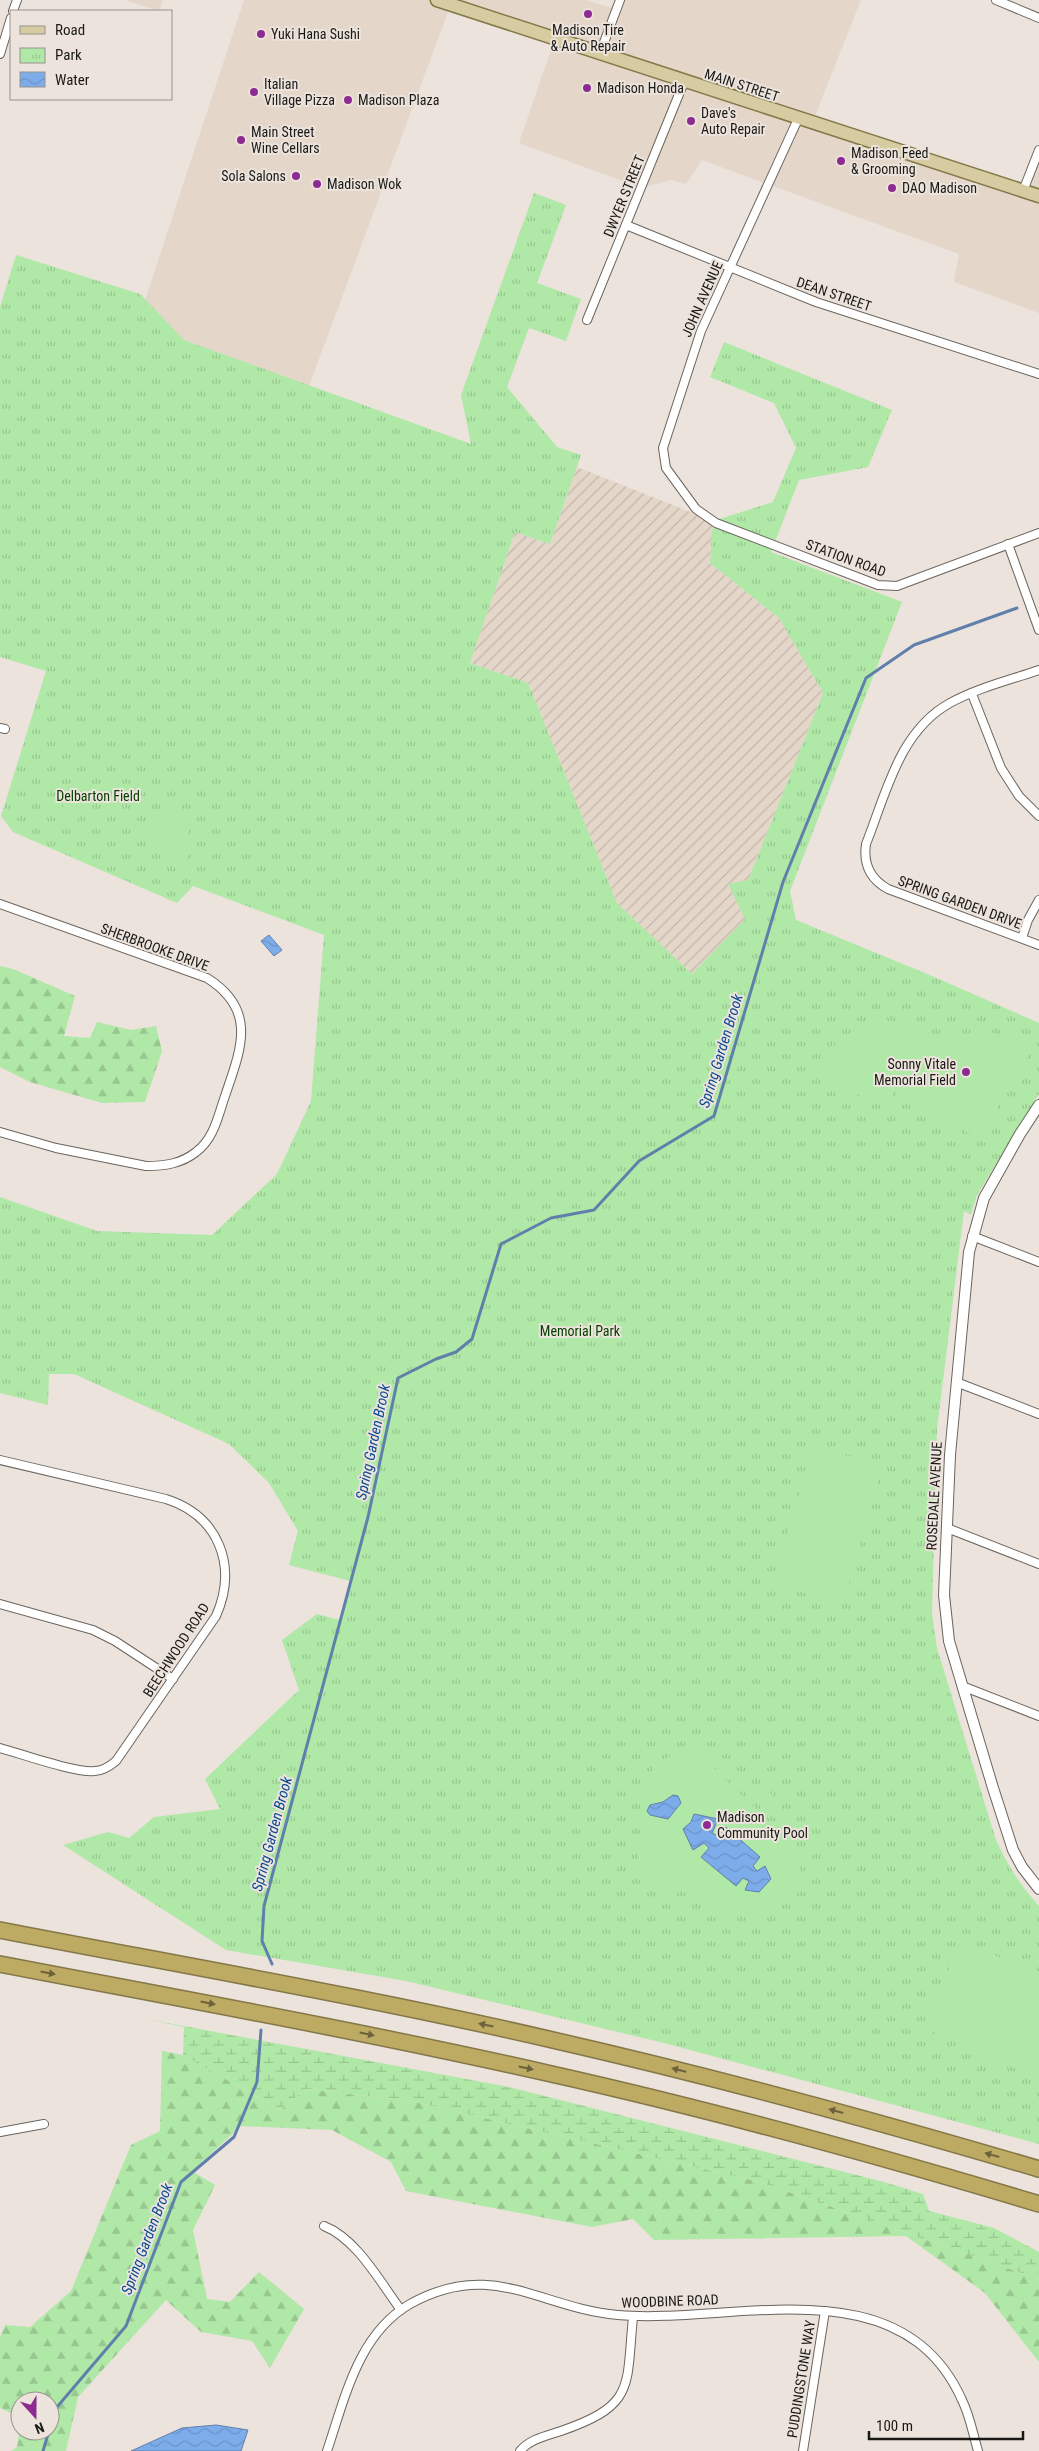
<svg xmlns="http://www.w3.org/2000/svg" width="1039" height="2451" font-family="'Roboto Condensed',sans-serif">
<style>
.built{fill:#e4d6c9}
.industrial{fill:url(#industrial-furrows)}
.forest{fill:url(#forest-firs)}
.wetland{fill:url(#wetland-marsh)}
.park{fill:url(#park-tufts)}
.garden{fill:#b0e8a7}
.water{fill:url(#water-waves);stroke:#6080ab}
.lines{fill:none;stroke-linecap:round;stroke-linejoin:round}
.stream{stroke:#6080ab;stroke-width:3}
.minor-casing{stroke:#6b645d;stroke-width:10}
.tertiary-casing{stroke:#6b645d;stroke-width:12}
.primary-casing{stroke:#847748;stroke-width:15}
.motorway-casing{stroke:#847748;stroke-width:18}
.minor{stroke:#fff;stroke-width:8}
.tertiary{stroke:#fff;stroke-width:10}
.primary{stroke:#d7cca1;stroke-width:12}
.motorway{stroke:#bdaa63;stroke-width:15}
.oneway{fill:#6c623c}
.poi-dot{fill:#8d2b92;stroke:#ebe3dc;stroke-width:2}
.labels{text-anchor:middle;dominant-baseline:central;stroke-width:4;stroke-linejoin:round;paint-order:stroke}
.poi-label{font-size:14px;fill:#1b1916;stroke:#ebe3dc;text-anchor:start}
.street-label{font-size:14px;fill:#1b1916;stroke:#ebe3dc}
.park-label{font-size:14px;fill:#074000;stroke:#ebe3dc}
.water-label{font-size:15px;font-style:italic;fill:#074a93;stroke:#ebe3dc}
</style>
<defs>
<pattern id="industrial-furrows" width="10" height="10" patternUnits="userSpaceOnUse" patternTransform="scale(1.25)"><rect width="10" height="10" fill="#e4d6c9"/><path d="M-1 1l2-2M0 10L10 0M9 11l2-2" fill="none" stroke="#c3b7ac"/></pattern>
<pattern id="forest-firs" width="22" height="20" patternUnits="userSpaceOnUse" patternTransform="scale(1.25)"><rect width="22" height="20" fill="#b0e8a7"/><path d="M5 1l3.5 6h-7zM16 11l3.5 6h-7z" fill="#97c68f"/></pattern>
<pattern id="wetland-marsh" width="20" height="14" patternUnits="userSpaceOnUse" patternTransform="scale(1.25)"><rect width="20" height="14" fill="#b0e8a7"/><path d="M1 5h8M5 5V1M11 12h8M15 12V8" fill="none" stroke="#97c68f"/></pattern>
<pattern id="park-tufts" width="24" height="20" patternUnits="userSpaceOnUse" patternTransform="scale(1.25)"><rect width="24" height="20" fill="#b0e8a7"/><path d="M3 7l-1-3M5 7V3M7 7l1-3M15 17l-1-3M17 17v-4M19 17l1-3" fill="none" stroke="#97c68f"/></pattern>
<pattern id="water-waves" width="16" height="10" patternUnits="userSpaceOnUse" patternTransform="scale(1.25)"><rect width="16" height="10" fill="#7daceb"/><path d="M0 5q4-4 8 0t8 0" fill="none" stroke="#6b93c9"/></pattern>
</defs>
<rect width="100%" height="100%" fill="#ebe3dc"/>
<g class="built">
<polygon points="125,0 163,0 159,11"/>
<polygon points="244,0 585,0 616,9 620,0 861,0 812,123 1023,187 1039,148 1039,313 954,282 959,254 702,160 686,184 671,180 641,188 519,143 555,38 451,4 309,386 184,340 145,300"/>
</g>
<polygon class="industrial" points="577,467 713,521 710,563 779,618 823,693 748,880 745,919 692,974 617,903 528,683 470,663 515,532 550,544"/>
<g class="forest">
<polygon points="0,966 13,969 75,996 64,1036 90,1038 97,1022 131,1030 156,1026 162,1051 145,1102 102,1103 30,1082 0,1067"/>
<polygon points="162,2051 183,2055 280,2110 305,2089 411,2101 760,2182 1039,2279 1039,2362 985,2293 906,2236 654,2240 633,2219 592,2227 406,2191 391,2162 332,2130 241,2126 192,2171 215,2185 193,2230 207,2299 230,2302 259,2272 304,2309 270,2368 252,2341 201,2332 166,2300 78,2397 66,2451 11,2451 17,2447 20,2426 20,2431 50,2431 50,2401 20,2401 20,2417 0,2408 0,2337 5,2325 30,2327 71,2291 131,2145 160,2131"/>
</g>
<polygon class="wetland" points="141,2018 509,2087 884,2182 923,2194 929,2211 994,2228 1039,2252 1039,2279 760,2182 411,2101 305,2089 280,2110 183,2055 184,2027"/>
<path class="park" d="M534,193L566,205L537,283L581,299L566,341L529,328L507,387L557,447L581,455L550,544L515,532L470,663L528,683L617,903L692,974L745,919L728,884L748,880L823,693L779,618L710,563L713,521L773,502L796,448L774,403L710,377L724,342L892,410L868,467L799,480L771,552L902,602L790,891L796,920L932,976L1039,1023V1094L977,1195L971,1215L964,1211L937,1429L932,1613L937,1648L996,1840C1008,1866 1020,1885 1039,1906V2144L668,2044L406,1981L226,1950L63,1845L108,1832L129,1838L154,1817L220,1809L205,1779L299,1690L282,1640L317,1614L340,1620L350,1581L289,1565L298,1531L269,1483L229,1444L74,1374H49L48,1405L0,1393V1197L97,1231L212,1235L277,1174L311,1101L324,935L193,886L177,903L13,832L1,816L46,671L0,657V307L16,255L140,294L184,340L471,444L461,395Z"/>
<g class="garden">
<polygon points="70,792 87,801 72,830 54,824"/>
<polygon points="167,815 182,818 189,828 187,864 149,849 146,832 155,820"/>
<path d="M891,1021L913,1026L933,1036L884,1107L815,1074L813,1066C838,1040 853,1024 891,1021Z"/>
<polygon points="968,1033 994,1033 1031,1050 979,1139 901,1094 930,1044"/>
<polygon points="813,1446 883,1466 843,1604 773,1584"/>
<path d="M694,1749L793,1845L800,1872L757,1922L638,1874C639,1852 641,1777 657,1763C665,1756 683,1753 694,1749Z"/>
<polygon points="762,1787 774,1796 767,1806 754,1798"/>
<polygon points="962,1940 1039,1975 1039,2079 922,2027"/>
</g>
<g class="water">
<polygon points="269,935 282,950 274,956 261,941"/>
<polygon points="673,1795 678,1796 681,1803 668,1819 650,1815 647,1811 650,1805 663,1802"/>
<polygon points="694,1814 718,1819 712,1833 718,1836 726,1827 760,1857 753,1866 757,1871 765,1866 771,1879 759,1892 745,1890 749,1881 743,1878 736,1886 701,1857 709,1848 704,1843 693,1850 683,1829 691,1822"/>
<polygon points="216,2425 248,2430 241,2451 131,2451 182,2428"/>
</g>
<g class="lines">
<g class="stream">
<polyline points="272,1964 262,1941 264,1906 368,1517 398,1378 436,1359 456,1352 472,1339 501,1244 551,1218 594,1210 639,1161 714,1116 783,882 866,678 914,645 1017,608"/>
<polyline points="50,2428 57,2407 126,2326 181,2182 234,2137 257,2082 261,2030"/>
<polyline points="43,2451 49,2431"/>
</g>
<defs>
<g id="minor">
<polyline points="996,0 1039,18"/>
<polyline points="13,11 17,0"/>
<polyline points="600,53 620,0"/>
<polyline points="0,54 11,18"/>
<polyline points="798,119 701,331 663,448 666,468 696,509 716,523 878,585 897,586 1039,533"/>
<polyline points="1023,191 1039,150"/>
<polyline points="626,225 816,302 1039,374"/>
<polyline points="587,320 684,82"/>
<polyline points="1008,544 1039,630"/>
<path d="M1039,670C1010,680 977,688 950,703C899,731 886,794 866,844C863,864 870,879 888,889L1039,945"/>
<polyline points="972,694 1001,768 1019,796 1039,816"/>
<polyline points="0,728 5,729"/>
<path d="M0,904L207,978C258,1010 241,1049 225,1096C218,1116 214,1139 196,1152C181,1164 164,1166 146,1166L56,1148L0,1132"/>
<polyline points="1022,938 1028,920 1039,900"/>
<polyline points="972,1236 1039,1262"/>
<polyline points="956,1382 1039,1414"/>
<path d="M0,1460L166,1499C219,1516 238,1566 216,1616L116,1761C110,1766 103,1771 95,1771C75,1773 22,1754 0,1748"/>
<polyline points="947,1528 1039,1564"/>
<polyline points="0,1604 93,1630 115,1641 173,1679"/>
<polyline points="962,1686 1039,1716"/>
<polyline points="0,2132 44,2124"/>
<path d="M324,2226C357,2239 380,2282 401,2310"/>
<path d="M327,2451C345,2398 358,2334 410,2304C493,2258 539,2308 618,2315C731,2325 901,2263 962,2400C970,2416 973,2434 978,2451"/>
<path d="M520,2451C530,2439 546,2436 561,2431C636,2405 626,2387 633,2317"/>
<polyline points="803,2451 825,2311"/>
</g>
<polyline id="tertiary" points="1039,1105 1020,1134 984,1198 969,1252 950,1455 944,1595 949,1641 993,1788 1013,1850 1022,1867 1039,1889"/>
<polyline id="primary" points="437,0 1039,196"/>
<g id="motorway">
<path d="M0,1930C186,1966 373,1998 557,2041C719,2078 880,2122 1039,2169"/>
<path d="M0,1964C183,1999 366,2032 547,2073C713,2110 876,2155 1039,2204"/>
</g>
</defs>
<use href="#minor" class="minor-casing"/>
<use href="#tertiary" class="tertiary-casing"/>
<use href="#primary" class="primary-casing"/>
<use href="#motorway" class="motorway-casing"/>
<use href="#minor" class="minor"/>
<use href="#tertiary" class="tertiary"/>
<use href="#primary" class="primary"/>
<use href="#motorway" class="motorway"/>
</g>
<defs><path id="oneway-solid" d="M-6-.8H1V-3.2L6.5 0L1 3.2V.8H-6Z" transform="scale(1.25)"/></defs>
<g class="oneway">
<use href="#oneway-solid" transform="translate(48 1973) rotate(11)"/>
<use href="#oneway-solid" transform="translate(208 2003) rotate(11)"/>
<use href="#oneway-solid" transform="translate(486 2025) rotate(-168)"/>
<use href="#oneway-solid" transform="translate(367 2034) rotate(12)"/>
<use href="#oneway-solid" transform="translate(526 2068) rotate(12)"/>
<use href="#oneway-solid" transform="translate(679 2070) rotate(-166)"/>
<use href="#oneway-solid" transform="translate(836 2111) rotate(-165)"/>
<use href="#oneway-solid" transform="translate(992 2155) rotate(-164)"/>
</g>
<g class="poi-dot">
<circle cx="588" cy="14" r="5"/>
<circle cx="261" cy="34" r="5"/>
<circle cx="587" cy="88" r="5"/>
<circle cx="254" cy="92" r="5"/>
<circle cx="348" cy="100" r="5"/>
<circle cx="691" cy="121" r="5"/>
<circle cx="241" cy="140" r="5"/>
<circle cx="841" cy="161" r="5"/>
<circle cx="296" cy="176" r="5"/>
<circle cx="317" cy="184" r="5"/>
<circle cx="892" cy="188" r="5"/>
<circle cx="966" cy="1072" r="5"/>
<circle cx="707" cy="1825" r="5"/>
</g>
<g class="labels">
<g class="poi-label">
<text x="588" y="30" text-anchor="middle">Madison Tire<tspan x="588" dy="16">&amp; Auto Repair</tspan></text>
<text x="271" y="34">Yuki Hana Sushi</text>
<text x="264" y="84">Italian<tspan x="264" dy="16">Village Pizza</tspan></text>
<text x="597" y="88">Madison Honda</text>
<text x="358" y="100">Madison Plaza</text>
<text x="701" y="113">Dave's<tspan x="701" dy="16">Auto Repair</tspan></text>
<text x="251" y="132">Main Street<tspan x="251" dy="16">Wine Cellars</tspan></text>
<text x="851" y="153">Madison Feed<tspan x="851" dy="16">&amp; Grooming</tspan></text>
<text x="286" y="176" text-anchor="end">Sola Salons</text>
<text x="327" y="184">Madison Wok</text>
<text x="902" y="188">DAO Madison</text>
<text x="956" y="1064" text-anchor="end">Sonny Vitale<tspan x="956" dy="16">Memorial Field</tspan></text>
<text x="717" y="1817">Madison<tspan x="717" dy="16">Community Pool</tspan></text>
</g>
<g class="street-label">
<text transform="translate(742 85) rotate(18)">MAIN STREET</text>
<text transform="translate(624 196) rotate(-68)">DWYER STREET</text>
<text transform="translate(834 294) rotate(19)">DEAN STREET</text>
<text transform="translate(702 299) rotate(-66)">JOHN AVENUE</text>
<text transform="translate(846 558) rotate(20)">STATION ROAD</text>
<text transform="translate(960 902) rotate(20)">SPRING GARDEN DRIVE</text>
<text transform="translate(155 947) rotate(20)">SHERBROOKE DRIVE</text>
<text transform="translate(934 1496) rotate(-87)">ROSEDALE AVENUE</text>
<text transform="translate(176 1650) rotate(-57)">BEECHWOOD ROAD</text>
<text transform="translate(670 2301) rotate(-2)">WOODBINE ROAD</text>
<text transform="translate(801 2379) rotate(-81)">PUDDINGSTONE WAY</text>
</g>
<g class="park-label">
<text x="98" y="796">Delbarton Field</text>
<text x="580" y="1331">Memorial Park</text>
</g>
<g class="water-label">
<text transform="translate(721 1051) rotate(-73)">Spring Garden Brook</text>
<text transform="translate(373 1442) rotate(-78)">Spring Garden Brook</text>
<text transform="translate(272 1834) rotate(-75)">Spring Garden Brook</text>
<text transform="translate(147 2239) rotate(-69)">Spring Garden Brook</text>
</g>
</g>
<rect x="10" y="10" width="162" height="90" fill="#ebe3dc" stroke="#98928d"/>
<rect x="20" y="26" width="25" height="8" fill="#d7cca1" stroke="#98928d"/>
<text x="55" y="35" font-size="15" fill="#1b1916">Road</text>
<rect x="20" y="48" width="25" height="15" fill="url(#park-tufts)" stroke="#98928d"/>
<text x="55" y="60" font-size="15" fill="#1b1916">Park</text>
<rect x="20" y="72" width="25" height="15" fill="url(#water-waves)" stroke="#98928d"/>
<text x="55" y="85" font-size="15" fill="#1b1916">Water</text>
<g transform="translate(35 2416) rotate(159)"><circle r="24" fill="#ebe3dc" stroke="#98928d"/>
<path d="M0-4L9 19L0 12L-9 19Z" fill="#8d2b92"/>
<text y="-8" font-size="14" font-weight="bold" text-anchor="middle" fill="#1b1916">N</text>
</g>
<path d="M869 2431v8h154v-8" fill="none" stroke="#1b1916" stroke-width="2.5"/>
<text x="876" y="2431" font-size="15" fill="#1b1916" stroke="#ebe3dc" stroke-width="4" paint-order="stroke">100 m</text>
</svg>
